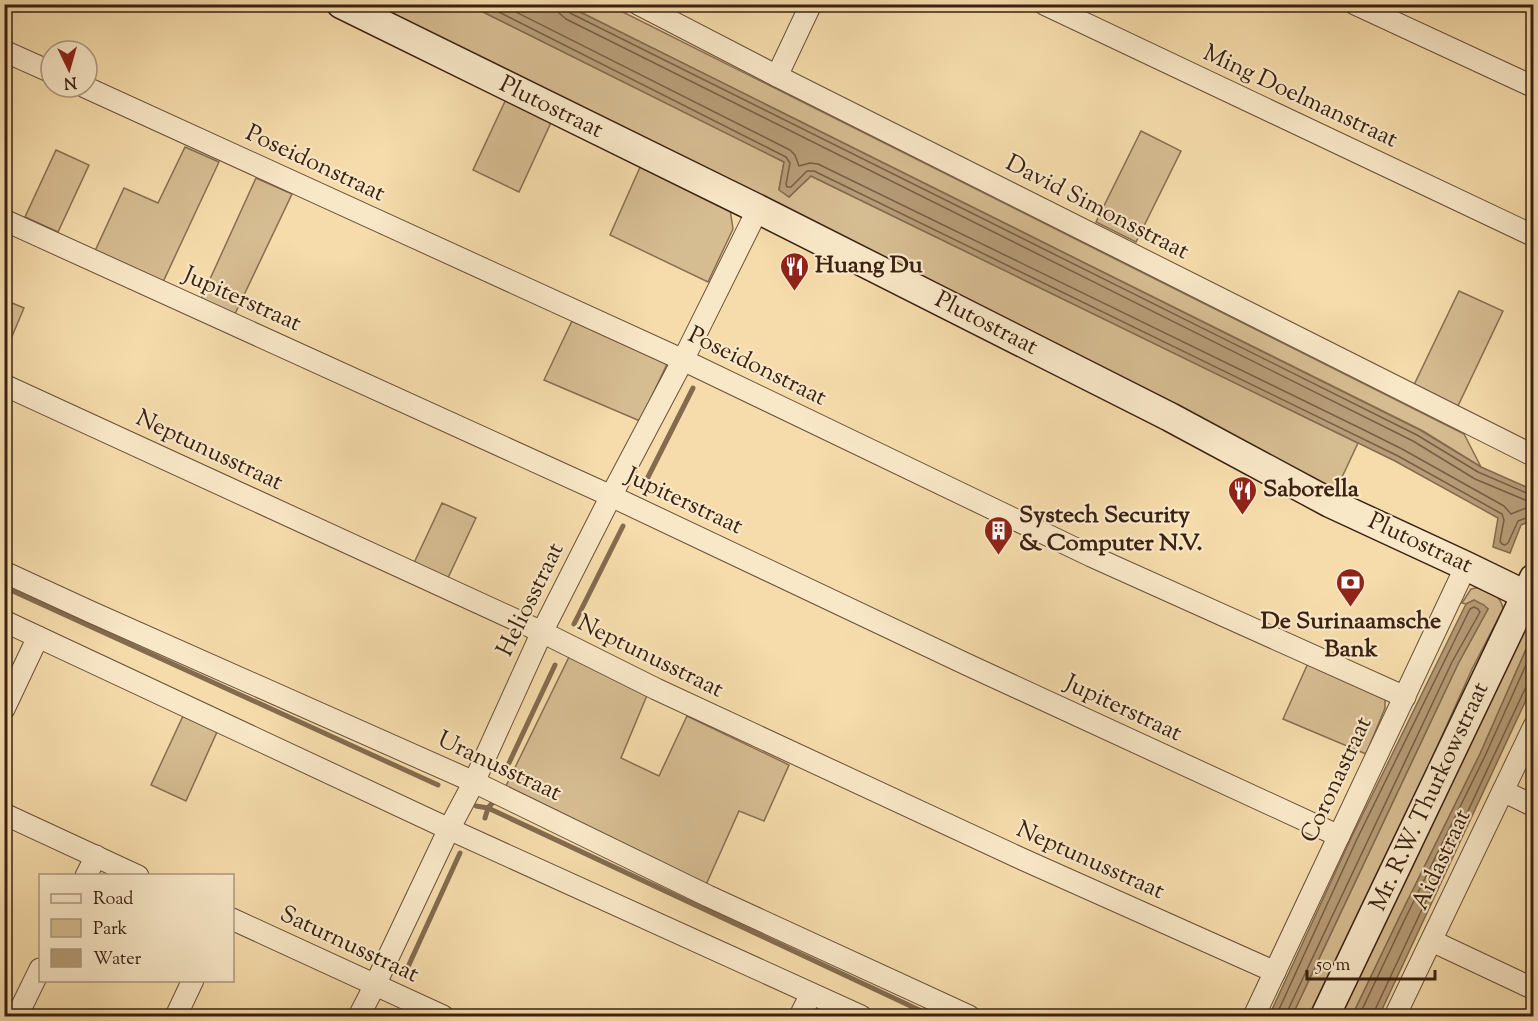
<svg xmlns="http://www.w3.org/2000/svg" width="1538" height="1021" font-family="'Sorts Mill Goudy',serif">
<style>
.green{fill:#d6bc91;stroke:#886e52;stroke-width:1.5}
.water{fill:#b69c77;stroke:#846b4f;stroke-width:1.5}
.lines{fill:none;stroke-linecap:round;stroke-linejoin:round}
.shore{stroke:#785e45;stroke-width:1.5}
.stream{stroke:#846b4f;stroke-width:5}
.street-casing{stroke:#695039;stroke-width:23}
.secondary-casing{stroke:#3a2113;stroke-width:31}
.street{stroke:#f9e8c8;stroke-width:21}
.secondary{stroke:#f9e8c8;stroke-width:28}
.labels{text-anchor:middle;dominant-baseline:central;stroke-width:4.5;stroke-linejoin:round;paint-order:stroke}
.street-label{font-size:24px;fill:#3a2113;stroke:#f9e8c8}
.poi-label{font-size:24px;font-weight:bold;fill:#3a2113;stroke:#f9e8c8;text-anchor:start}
</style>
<rect width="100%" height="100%" fill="#f6dcab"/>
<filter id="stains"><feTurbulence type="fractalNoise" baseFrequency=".00333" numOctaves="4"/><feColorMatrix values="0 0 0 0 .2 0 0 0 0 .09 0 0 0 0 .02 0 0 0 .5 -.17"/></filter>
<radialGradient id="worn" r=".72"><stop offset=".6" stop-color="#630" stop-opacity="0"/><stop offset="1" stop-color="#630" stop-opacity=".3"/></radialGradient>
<g class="green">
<polygon points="357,5 469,5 784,162 779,189 789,197 811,176 1358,443 1335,492"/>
<polygon points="566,5 609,5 1464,434 1481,467 1423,431"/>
<polygon points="508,95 554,116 519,192 473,170"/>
<polygon points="1141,131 1181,151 1136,242 1096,222"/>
<polygon points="185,147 219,162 163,282 95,251 124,188 158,203"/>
<polygon points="56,150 89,165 58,232 25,217"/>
<polygon points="641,165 730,209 733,229 708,282 610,235"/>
<polygon points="256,178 292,194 234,316 200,301"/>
<polygon points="1459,291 1503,311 1457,408 1413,387"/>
<polygon points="5,300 24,308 5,353"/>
<polygon points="572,321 667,364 640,421 544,380"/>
<polygon points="442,503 476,518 447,580 413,565"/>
<path d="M1481,587C1492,592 1501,596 1503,609L1472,669L1390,852L1312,1016H1292L1458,664L1488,609L1474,600L1466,604L1462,603L1471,589Z"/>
<polygon points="1533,618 1533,635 1531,638 1480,754 1399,918 1352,1016 1333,1016 1527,619"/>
<polygon points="569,657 648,693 621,758 659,776 687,716 789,765 764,821 739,811 705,887 505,788"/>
<polygon points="1309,661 1379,691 1385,700 1385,708 1366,754 1283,719"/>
<polygon points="183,716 217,732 186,801 151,785"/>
</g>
<g class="water">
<polygon points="469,5 566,5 1420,430 1481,467 1533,490 1533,520 1521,525 1510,553 1493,547 1498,518 1395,461 811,176 789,197 779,190 784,162"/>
<polygon points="1474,600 1484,605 1488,609 1458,664 1292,1016 1269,1016 1352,836 1466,604"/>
<polygon points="1533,635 1533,685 1379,1016 1352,1016 1399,918 1480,754 1531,638"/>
</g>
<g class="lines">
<g class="shore">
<polyline points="483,4 786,157 790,163 786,184 787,187 791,187 807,171 814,171 1398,456 1502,514 1504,520 1500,541 1502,544 1505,545 1508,543 1518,521 1534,515"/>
<polyline points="500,4 790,150 795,155 799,166 810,163 818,164 1364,430 1402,449 1504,506 1511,514 1531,506 1530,502 1475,479 1413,441 566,19 559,13 558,4"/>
<polyline points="565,4 566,9 570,13 1417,435 1478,472 1529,494 1534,495"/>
<polyline points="1276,1016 1357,839 1470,609 1474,607 1478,609 1480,612 1452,662 1287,1012 1287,1016"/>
<polyline points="1359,1016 1404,921 1485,756 1534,647"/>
<polyline points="1374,1016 1374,1012 1525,689 1528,686 1534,685"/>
</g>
<g class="stream">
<polyline points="643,487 693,388"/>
<polyline points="4,587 438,785"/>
<polyline points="574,624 623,526"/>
<polyline points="509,763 555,665"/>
<polyline points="476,806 488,808 932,1016"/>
<polyline points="485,818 488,808 494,801"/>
<polyline points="407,969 460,853"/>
</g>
<defs>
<g id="street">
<polyline points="638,4 777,76 1534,456"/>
<polyline points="1044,4 1534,236"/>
<polyline points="1355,4 1534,87"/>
<polyline points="4,51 51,72"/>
<polyline points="777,76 811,4"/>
<polyline points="85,87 683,360 1091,556 1405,697"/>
<polyline points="4,220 611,496 966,664 1339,836"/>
<polyline points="4,385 542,632 656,689 1022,859 1275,972"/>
<polyline points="4,572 91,612 474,782 708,896 969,1016"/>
<polyline points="4,621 449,829 861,1016"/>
<polyline points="4,709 38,637"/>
<polyline points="1503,791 1534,806"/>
<polyline points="4,814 138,876"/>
<polyline points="86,876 96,856"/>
<polyline points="232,919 443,1016"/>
<polyline points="1432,941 1534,989"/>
<polyline points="17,1016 40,969"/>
<polyline points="176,1016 193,980"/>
<polyline points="359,1016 375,985 449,829 474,782 542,632 611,496 683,360 758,209"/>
<polyline points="800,1016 811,994"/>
<polyline points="1254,1016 1466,566"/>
<polyline points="1395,1016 1534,726"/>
</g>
<g id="secondary">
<polyline points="341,4 758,209 1170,417 1330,503 1466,566 1534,599"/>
<polyline points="1325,1016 1534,578"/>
</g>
</defs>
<use href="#street" class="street-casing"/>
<use href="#secondary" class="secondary-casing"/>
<use href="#street" class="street"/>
<use href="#secondary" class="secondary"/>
</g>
<defs>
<symbol id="restaurant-pin" viewBox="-11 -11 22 30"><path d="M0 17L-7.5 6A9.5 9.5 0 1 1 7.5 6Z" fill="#8f2418" stroke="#f9e8c8"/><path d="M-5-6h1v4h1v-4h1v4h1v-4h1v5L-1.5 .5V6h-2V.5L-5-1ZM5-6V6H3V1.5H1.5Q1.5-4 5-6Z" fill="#fff"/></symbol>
<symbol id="building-pin" viewBox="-11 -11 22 30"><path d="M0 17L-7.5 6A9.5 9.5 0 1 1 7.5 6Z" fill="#8f2418" stroke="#f9e8c8"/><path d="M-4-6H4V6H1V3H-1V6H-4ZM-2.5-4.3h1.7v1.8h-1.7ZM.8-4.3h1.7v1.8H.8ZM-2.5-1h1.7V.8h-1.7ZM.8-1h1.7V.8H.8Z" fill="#fff"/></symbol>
<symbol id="bank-pin" viewBox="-11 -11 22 30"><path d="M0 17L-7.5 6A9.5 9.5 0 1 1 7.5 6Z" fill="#8f2418" stroke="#f9e8c8"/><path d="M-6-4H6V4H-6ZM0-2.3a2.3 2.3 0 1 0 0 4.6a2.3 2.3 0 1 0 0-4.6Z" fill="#fff"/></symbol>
</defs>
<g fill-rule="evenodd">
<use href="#restaurant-pin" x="778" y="250" width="33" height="45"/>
<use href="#restaurant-pin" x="1226" y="474" width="33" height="45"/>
<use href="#building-pin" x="982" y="514" width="33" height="45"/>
<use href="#bank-pin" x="1334" y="566" width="33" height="45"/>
</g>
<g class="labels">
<g class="street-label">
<text transform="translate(1300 97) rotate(25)">Ming Doelmanstraat</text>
<text transform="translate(551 108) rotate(26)">Plutostraat</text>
<text transform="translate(315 164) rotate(25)">Poseidonstraat</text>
<text transform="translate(1097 208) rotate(27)">David Simonsstraat</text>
<text transform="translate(242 300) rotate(24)">Jupiterstraat</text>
<text transform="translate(986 324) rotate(27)">Plutostraat</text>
<text transform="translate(757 367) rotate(26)">Poseidonstraat</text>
<text transform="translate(209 451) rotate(25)">Neptunusstraat</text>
<text transform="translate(684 502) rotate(25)">Jupiterstraat</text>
<text transform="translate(1420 544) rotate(25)">Plutostraat</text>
<text transform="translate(531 600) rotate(-64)">Heliosstraat</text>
<text transform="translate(650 657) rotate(26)">Neptunusstraat</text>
<text transform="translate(1123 709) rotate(25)">Jupiterstraat</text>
<text transform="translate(499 767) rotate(25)">Uranusstraat</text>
<text transform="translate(1337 780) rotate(-65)">Coronastraat</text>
<text transform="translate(1430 797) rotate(-65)">Mr. R.W. Thurkowstraat</text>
<text transform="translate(1442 860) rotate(-65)">Aidastraat</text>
<text transform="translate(1090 861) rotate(24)">Neptunusstraat</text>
<text transform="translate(349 945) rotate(25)">Saturnusstraat</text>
</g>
<g class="poi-label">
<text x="815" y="266">Huang Du</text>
<text x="1263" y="490">Saborella</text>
<text x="1019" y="516">Systech Security<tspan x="1019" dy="28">&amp; Computer N.V.</tspan></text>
<text x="1351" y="622" text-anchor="middle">De Surinaamsche<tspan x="1351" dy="28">Bank</tspan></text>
</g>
</g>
<rect width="1538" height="1021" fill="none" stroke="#f6dcab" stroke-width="24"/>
<rect x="6" y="6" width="1526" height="1009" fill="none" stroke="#3a2113" stroke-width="3"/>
<rect x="12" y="12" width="1514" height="997" fill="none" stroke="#3a2113" stroke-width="1.5"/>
<rect x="39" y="874" width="195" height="108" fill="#f9e8c8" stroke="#ad9880" stroke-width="1.5"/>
<rect x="51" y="894" width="30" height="9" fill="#f9e8c8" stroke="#ad9880" stroke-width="1.5"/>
<text x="93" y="904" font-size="18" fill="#3a2113">Road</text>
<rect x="51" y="919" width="30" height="18" fill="#d6bc91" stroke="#ad9880" stroke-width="1.5"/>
<text x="93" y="934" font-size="18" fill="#3a2113">Park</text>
<rect x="51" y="949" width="30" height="18" fill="#b69c77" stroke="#ad9880" stroke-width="1.5"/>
<text x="93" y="964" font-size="18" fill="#3a2113">Water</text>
<g transform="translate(69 69) rotate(175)"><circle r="28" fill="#f9e8c8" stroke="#ad9880" stroke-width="1.5"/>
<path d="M0-4.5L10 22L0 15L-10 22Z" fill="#8f2418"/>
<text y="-9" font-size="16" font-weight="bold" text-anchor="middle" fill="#3a2113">N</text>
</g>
<path d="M1307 970v9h128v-9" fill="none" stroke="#3a2113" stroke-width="3"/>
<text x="1316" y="970" font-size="18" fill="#3a2113" stroke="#f9e8c8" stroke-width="4.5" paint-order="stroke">50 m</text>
<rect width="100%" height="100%" filter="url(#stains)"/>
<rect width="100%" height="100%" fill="url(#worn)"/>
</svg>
